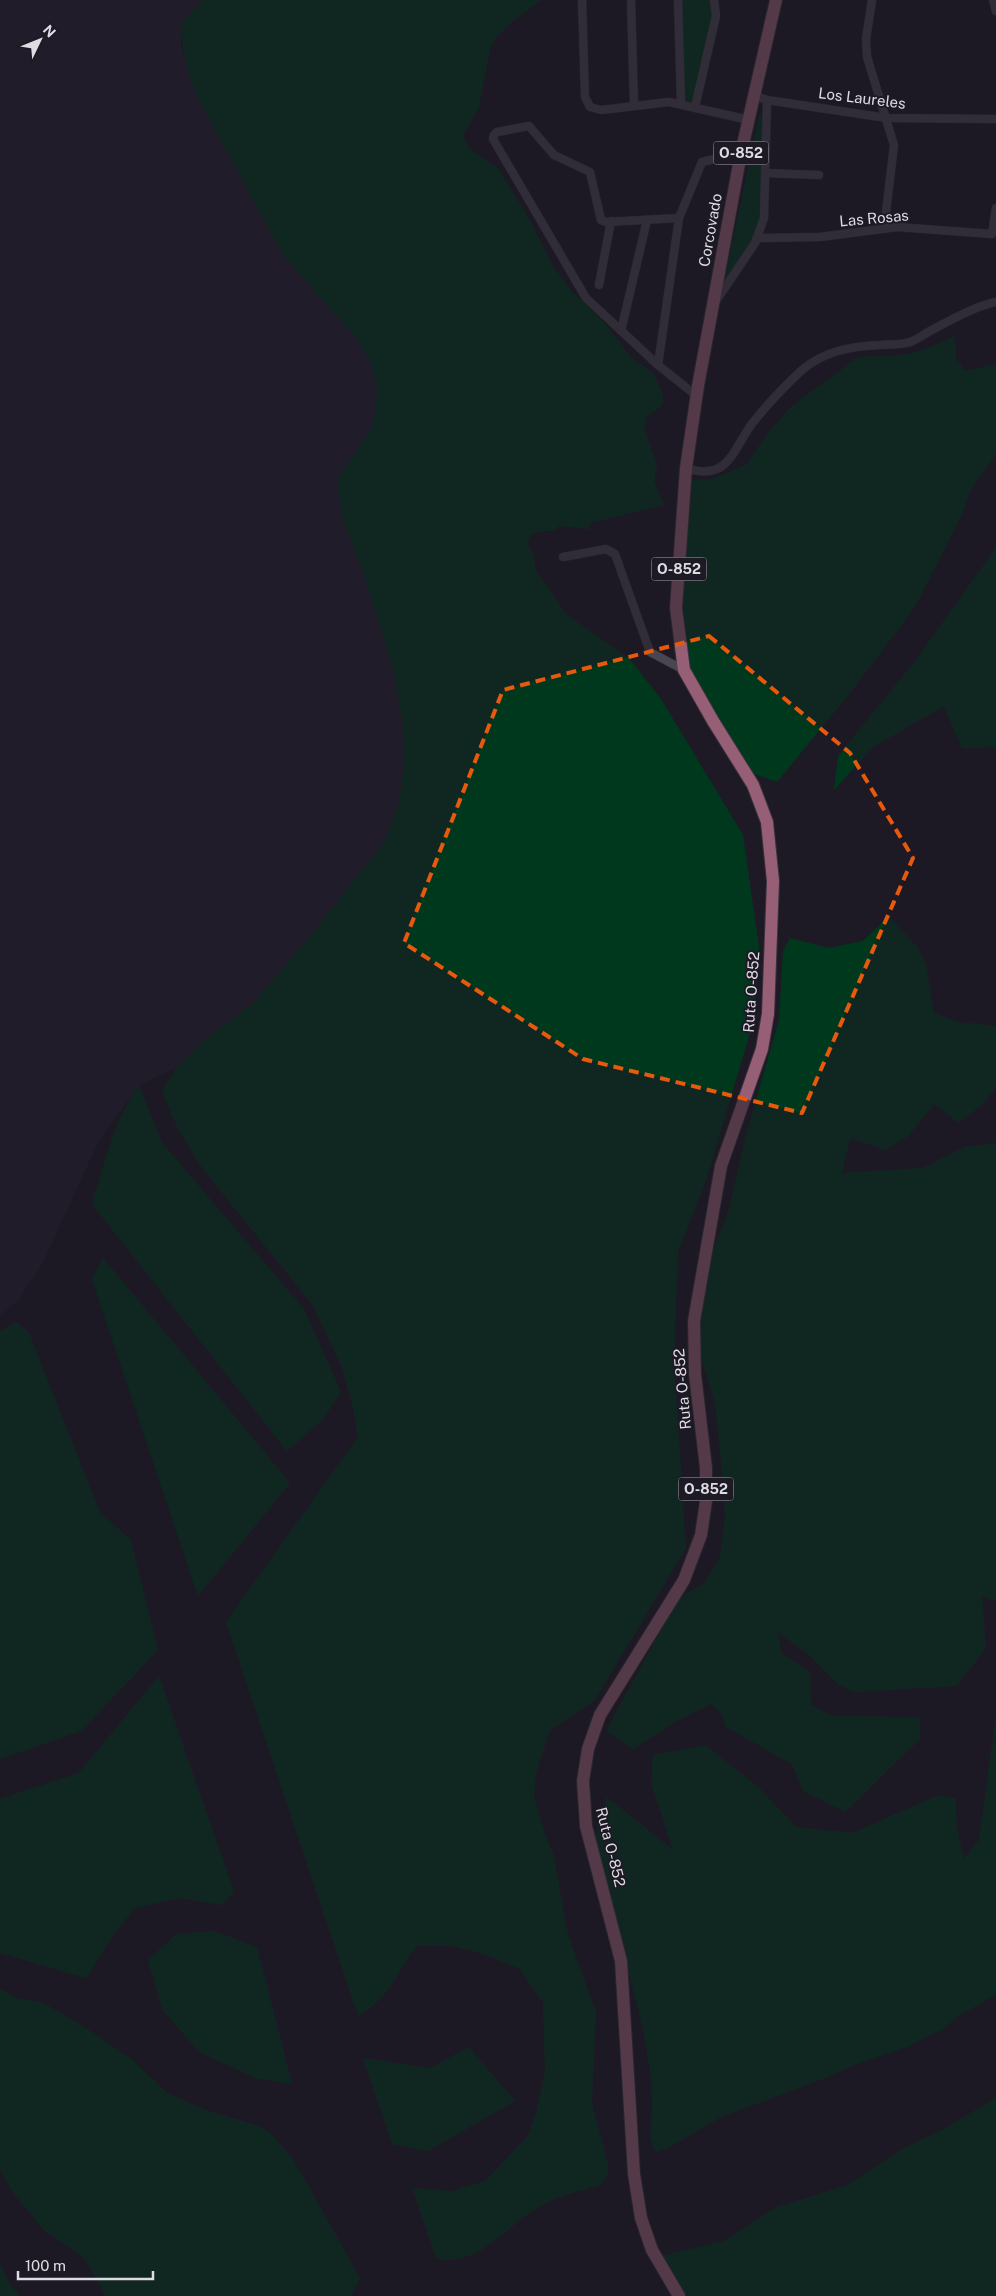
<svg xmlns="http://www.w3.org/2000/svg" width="996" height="2296" font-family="'Public Sans',sans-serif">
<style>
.built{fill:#262131}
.green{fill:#00381e}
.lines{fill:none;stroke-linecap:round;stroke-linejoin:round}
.street-casing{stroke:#37343d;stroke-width:9}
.primary-casing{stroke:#37343d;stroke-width:14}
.street{stroke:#494651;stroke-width:8}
.primary{stroke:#975f75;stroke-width:12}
.marked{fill:none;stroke:#e8590c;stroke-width:4;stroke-dasharray:10 6;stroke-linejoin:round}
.labels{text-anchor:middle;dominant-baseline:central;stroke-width:4;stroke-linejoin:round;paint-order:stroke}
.shield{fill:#1e1a25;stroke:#a4a2aa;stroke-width:1}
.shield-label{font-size:14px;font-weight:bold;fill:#dedce3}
.street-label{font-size:15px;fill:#dedce3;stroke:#1e1a25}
</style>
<rect width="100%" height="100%" fill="#1e1a25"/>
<polygon class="built" points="0,0 203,0 182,22 181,45 191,81 199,100 249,191 358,340 372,365 377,389 375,415 371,429 339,478 339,494 343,520 363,571 394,672 404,733 404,763 399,803 385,841 308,939 252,1004 209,1036 177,1067 139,1085 98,1142 43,1262 19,1299 0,1315"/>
<g class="green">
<path d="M203,0H541L513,21L497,36L490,49L479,107L463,135L469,148L498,169L525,212L555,269L572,292L602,320L632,358L654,374L663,395V404L647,417L644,427L657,466L654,481L664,505L590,523V529L559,526L554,531C542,531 531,529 527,543L534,556L536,571L567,615L629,658L661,699L743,835L759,947L753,1023L706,1180L678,1252L674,1361L686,1548L595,1700L550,1730L536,1774L534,1796L545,1835L554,1856L568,1935L596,2012L592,2103L608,2165C608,2174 607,2179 601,2185C583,2190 563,2194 546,2203C511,2219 479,2270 436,2258L412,2188L452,2191L485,2181L528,2136L537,2109L545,2071L543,2003L519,1968L480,1953L453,1946H417C404,1960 398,1979 386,1992C379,2001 368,2009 359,2016L354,2004L226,1622L358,1437L352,1404L341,1365L312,1304L203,1169L179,1131L162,1091L177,1067L192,1052L209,1036L252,1004L308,939L385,841L399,803L404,763V733L394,672L363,571L343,520L339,494L338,478L371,429L375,415L377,389L372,365L358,340L283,255L199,100C188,74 181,50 182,22Z"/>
<polygon points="682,0 710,0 715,14 692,103 685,99"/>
<path d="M760,112C766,125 762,218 756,234C750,251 735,268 724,283Z"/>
<path d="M955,336L956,359L966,371L996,364V454L970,491L961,516L915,607L854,688L777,782L742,770L696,696L685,652L682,577L691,480L713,479L747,464L767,434L792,406L857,358C871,355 886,357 900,355C924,352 935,345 955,336Z"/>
<polygon points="996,548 996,747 962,748 944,706 873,747 834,790 838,756 916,660"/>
<polygon points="889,916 917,947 926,964 934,1013 958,1022 996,1026 996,1087 981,1106 958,1122 934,1104 908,1136 885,1150 850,1138 842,1173 923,1168 964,1147 996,1143 996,1601 982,1596 986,1648 957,1686 855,1692 839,1685 809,1655 778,1632 782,1653 810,1672 811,1705 832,1716 920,1717 920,1739 845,1812 803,1791 792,1764 726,1727 721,1713 711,1704 673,1723 633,1749 606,1731 678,1599 704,1583 720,1557 725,1514 719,1439 714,1399 699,1352 698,1324 711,1255 728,1213 746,1135 779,1020 783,951 790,938 828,948 863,941"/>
<path d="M139,1085L162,1143L304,1309L341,1392L323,1419L287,1451L92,1204C105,1163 114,1120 139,1085Z"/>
<polygon points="103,1258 290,1483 198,1596 92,1279"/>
<polygon points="16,1322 29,1333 100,1513 131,1540 158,1650 81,1731 0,1759 0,1331"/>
<polygon points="159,1676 234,1892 222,1905 180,1898 135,1908 117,1930 86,1978 0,1953 0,1799 79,1773"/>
<polygon points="996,1714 996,1994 957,2017 943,2029 907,2047 859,2063 823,2079 721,2117 670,2147 656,2152 650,2138 652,2106 651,2078 644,2033 595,1838 607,1797 673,1850 651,1783 653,1755 706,1745 759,1788 796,1827 852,1833 939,1795 956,1799 957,1829 964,1859 979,1840"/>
<polygon points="214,1931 257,1947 292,2084 259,2079 200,2053 162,2009 148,1960 177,1934"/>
<polygon points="0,1989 17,1998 43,2003 78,2023 130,2058 167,2093 206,2110 262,2127 272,2135 293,2159 360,2278 351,2296 106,2296 85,2259 43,2229 15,2195 0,2170"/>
<polygon points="469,2047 515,2101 428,2151 392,2144 363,2058 430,2068"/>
<polygon points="996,2098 996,2296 685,2296 661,2256 724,2241 777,2207 848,2185 902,2149 942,2130"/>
<polygon points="0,2263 10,2285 20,2296 0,2296"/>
</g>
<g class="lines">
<defs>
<g id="street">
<polyline points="582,0 585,97 590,107 601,110 669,102 749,120"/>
<polyline points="631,0 634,105"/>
<polyline points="678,0 681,104"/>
<polyline points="872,0 866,39 867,57 894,145 884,229"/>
<polyline points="993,0 996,11"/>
<polyline points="755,96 767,100 887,118 996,119"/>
<polyline points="695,107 716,16 714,0"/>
<polyline points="766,173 819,175"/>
<polyline points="679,218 606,222 601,220 590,172 554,155 529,126 497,132 494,135 493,139 586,298 658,365 698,397"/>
<polyline points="758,238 820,237 897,227 992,234 996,208"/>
<polyline points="599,285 611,221"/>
<polyline points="716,301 755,243 764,218 767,100"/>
<polyline points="621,331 647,220"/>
<polyline points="658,365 679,218 702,162 741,153"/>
<path d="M686,468C731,483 733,446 755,420C769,402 785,386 802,370C824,351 852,346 880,345C888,344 898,345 906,343C914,342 923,335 930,331C951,320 973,307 996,302"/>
<polyline points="563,557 606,549 615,554 650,652 684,670"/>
</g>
<polyline id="primary" points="679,2296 652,2250 641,2218 634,2174 621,1961 586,1826 583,1781 588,1749 600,1715 684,1580 701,1535 706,1501 706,1468 695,1374 694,1321 721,1166 762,1049 768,1014 773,881 767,822 753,785 713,721 684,670 676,608 686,468 698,386 741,153 776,0"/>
</defs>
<use href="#street" class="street-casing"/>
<use href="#primary" class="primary-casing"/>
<use href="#street" class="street"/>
<use href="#primary" class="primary"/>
</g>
<path d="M0 0H996V2296H0ZM709,636L850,753L913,858L802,1113L583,1059L404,943L503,690Z" fill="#1e1a25" fill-opacity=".55" fill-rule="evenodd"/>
<path class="marked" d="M709,636L850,753L913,858L802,1113L583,1059L404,943L503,690Z"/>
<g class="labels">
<g class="shield">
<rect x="713.5" y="141.5" width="55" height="23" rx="4"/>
<rect x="651.5" y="557.5" width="55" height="23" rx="4"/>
<rect x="678.5" y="1477.5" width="55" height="23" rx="4"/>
</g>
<g class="shield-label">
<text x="741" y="153">O-852</text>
<text x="679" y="569">O-852</text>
<text x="706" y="1489">O-852</text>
</g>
<g class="street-label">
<text transform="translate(862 98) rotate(7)">Los Laureles</text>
<text transform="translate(874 218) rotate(-5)">Las Rosas</text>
<text transform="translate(710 230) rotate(-80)">Corcovado</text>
<text transform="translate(751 992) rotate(-86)">Ruta O-852</text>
<text transform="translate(682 1389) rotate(-95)">Ruta O-852</text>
<text transform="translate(611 1847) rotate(76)">Ruta O-852</text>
</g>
</g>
<g transform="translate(40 40) rotate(47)" stroke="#1e1a25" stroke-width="4" paint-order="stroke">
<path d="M0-4L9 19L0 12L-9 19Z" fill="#dedce3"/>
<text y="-8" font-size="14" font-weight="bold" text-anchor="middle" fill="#dedce3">N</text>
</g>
<path d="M18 2271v8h135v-8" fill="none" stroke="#dedce3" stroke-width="2.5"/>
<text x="25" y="2271" font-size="15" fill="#dedce3" stroke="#1e1a25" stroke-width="4" paint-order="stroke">100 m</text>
</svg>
